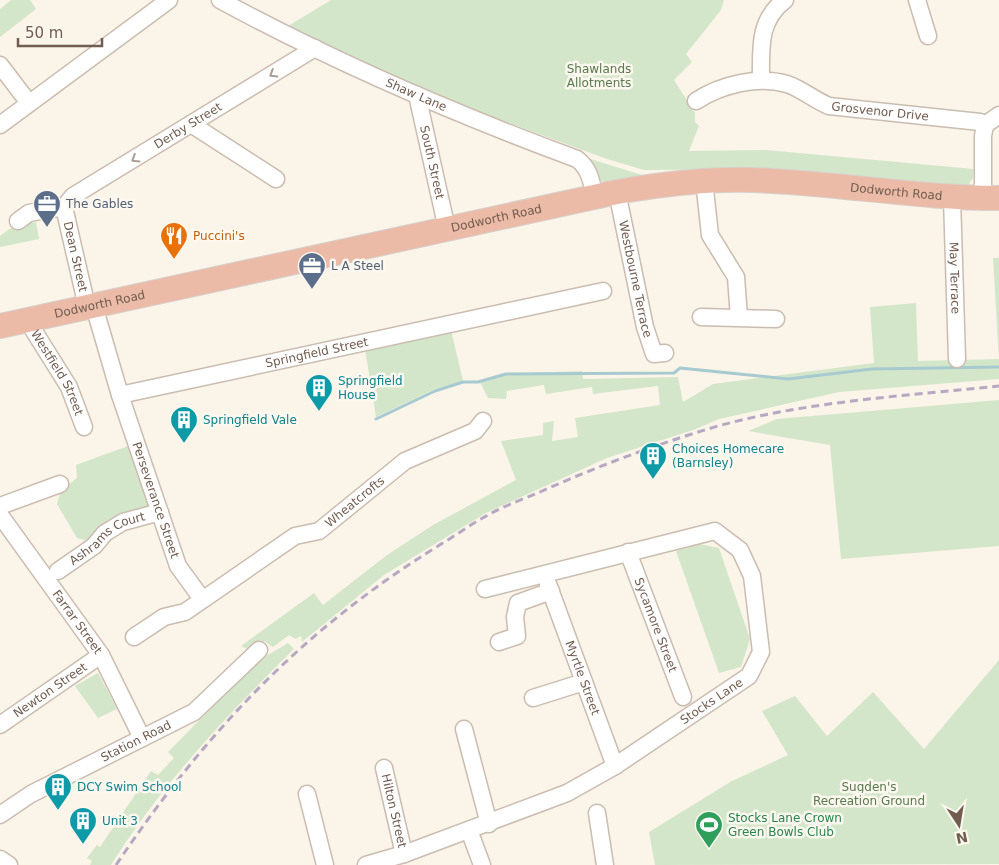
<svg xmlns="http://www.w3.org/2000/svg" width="999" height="865" font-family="'DejaVu Sans',sans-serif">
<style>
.green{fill:#d4e6c9}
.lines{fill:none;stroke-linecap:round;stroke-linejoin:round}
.stream{stroke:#a7cad1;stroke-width:3}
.minor-casing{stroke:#cbbcb0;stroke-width:19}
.highway-casing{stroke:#d7d1ce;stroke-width:26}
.minor{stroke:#fff;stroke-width:16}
.highway{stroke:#ecbba7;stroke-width:24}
.rail{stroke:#b7a8c2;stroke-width:3;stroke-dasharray:8 5;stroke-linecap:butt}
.oneway{stroke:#aa9d96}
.labels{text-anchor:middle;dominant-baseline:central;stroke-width:5;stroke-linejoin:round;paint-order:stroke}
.park-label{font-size:12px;fill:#587a4c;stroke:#fdf8ef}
.street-label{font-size:12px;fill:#715c50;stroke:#fdf8ef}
.service-label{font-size:12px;fill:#4e5e75;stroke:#fdf8ef;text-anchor:start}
.food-label{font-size:12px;fill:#c56008;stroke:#fdf8ef;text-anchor:start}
.culture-label{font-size:12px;fill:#0d838f;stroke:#fdf8ef;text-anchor:start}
.leisure-label{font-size:12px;fill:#27864d;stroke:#fdf8ef;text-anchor:start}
</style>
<rect width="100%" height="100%" fill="#faf4e9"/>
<g class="green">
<polygon points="11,0 30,0 36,9 0,37 0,9"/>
<polygon points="331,0 724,0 721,10 686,54 692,62 674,80 695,113 695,122 699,126 689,151 766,150 974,169 973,178 967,187 777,169 644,170 607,159 469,108 344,54 288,26"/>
<polygon points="584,157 642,175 641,177 613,183 602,182"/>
<polygon points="36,222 39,239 0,247 0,236 11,228"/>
<polygon points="993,258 999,258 999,379 839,392 719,419 696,429 607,458 486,513 384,575 302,642 301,636 295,639 289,635 273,647 264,641 251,651 241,646 314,593 323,605 387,555 433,525 516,480 501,441 543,435 543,423 554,421 552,441 578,437 575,418 660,405 658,386 593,394 592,387 546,394 544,385 507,391 506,399 488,398 480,382 502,374 582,371 583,379 678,377 683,402 713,384 874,363 870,307 916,303 918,361 999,359"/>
<polygon points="451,330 463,381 435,389 376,417 365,349"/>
<polygon points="999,400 999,546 841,559 830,445 748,431 777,419"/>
<polygon points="128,446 131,448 151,509 88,541 77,538 57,504 61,490 77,478 76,465"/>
<polygon points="699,544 719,548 750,639 741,667 719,673 676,551"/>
<path d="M288,643L294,649C226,716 162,784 111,865H90L92,861L87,858L97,845L100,847L151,771L158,775L174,758L168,752L258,661Z"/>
<polygon points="999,660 999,864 655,865 649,832 732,781 788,755 762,711 795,696 827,736 873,692 924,749"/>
<polygon points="98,673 117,709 98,718 75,686"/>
</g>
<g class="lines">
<polyline class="stream" points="376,419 435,391 463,382 478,382 506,374 674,373 680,368 788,379 872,369 999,367"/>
<defs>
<g id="minor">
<path id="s1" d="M220,0C334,62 455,114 577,159C590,169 591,181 595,197"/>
<polyline points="917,0 928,36"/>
<polyline points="0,65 29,103"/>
<path d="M761,79C761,49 758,20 785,0"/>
<path id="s2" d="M417,95L447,229"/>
<path id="s3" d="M696,101C722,84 758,76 787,84C802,89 814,100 829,106L980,122L985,125L983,136V198"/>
<polyline points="191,124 276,179"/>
<polyline points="0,125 169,0"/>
<polyline points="985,125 999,115"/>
<polyline points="704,181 710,235 736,277 739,317"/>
<path id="s4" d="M617,192L645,327L654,354L665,353"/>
<path id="s5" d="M952,198L957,359"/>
<path id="s6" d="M64,207L73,196L315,48"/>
<path id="s7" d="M64,207L87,307"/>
<polyline points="18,221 29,213 64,207"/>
<path id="s8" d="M94,306L120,395L603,291"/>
<polyline points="701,317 776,319"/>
<path id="s9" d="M27,320L69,387L84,427"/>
<path id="s10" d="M120,395L178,566L202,599"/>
<polyline points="0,506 60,484"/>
<path id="s11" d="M0,515L101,655L142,738"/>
<path id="s12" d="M628,552L683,697"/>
<path id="s13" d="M58,571L94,546L105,533L123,522L160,512"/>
<path id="s14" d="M548,584L615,766"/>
<path id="s15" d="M134,637L164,617L185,612L295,536L319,531L405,461L475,431L483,421"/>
<polyline points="499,642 517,636 515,617 518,603 551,591"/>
<polyline points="533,698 584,682"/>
<path id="s16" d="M0,725L101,655"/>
<polyline points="464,729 489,824"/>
<path id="s17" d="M384,768L404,854"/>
<polyline points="307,794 325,865"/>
<polyline points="597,813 605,865"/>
<path id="s18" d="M0,815L31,794L194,712L259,650"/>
<polyline points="469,830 482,865"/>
<polyline points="0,859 9,865"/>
<path id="s19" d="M366,865L404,854L567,793L615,766L749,676L761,652L752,576L740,550L715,531L485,589"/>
</g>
<g id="highway">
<path id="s20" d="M0,326L617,192C668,183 720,177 772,181C848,185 923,198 999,198"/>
</g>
</defs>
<use href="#minor" class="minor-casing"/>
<use href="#highway" class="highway-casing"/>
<use href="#minor" class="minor"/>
<use href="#highway" class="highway"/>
<path class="rail" d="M116,865C205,733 302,630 438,546C455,536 471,524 488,515C504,506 523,499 540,492C598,466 657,444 718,426C809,401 905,396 999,386"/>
</g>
<defs><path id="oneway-chevron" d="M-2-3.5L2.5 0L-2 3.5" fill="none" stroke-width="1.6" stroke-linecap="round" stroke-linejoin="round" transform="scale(1.25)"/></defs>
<g class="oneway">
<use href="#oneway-chevron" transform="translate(273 74) rotate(148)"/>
<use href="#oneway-chevron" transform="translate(135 159) rotate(148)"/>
</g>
<defs>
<symbol id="office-pin" viewBox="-11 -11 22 30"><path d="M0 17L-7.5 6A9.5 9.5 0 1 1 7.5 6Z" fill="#5c6f8a" stroke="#fdf8ef"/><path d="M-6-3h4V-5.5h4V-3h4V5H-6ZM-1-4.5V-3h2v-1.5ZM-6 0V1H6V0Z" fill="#fff"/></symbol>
<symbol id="restaurant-pin" viewBox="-11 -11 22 30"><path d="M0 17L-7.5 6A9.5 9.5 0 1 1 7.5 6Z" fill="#e8710a" stroke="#fdf8ef"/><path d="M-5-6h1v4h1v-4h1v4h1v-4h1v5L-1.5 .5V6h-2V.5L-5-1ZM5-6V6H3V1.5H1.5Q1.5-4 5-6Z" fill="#fff"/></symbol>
<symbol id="building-pin" viewBox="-11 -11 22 30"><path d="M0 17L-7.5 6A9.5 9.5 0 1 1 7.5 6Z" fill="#0f9aa8" stroke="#fdf8ef"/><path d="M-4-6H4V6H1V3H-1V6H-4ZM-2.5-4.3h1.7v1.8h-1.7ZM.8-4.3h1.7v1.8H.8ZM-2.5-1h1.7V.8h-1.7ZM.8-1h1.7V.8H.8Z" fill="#fff"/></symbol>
<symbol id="stadium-pin" viewBox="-11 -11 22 30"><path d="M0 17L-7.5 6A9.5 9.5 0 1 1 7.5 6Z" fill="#2e9e5b" stroke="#fdf8ef"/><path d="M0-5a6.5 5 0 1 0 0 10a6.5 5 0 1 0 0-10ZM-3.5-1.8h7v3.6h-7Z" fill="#fff"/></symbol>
</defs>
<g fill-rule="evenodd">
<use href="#office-pin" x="31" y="188" width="32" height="43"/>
<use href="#restaurant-pin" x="158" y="220" width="32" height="43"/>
<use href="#office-pin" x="296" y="250" width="32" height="43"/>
<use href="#building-pin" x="303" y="372" width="32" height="43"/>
<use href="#building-pin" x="168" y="404" width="32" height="43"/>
<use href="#building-pin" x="637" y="440" width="32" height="43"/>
<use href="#building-pin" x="42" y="771" width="32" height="43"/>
<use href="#building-pin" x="67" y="805" width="32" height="43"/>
<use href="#stadium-pin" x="693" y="809" width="32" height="43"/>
</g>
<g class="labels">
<g class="park-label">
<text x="599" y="69">Shawlands<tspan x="599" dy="14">Allotments</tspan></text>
<text x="869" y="787">Sugden's<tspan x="869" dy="14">Recreation Ground</tspan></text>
</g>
<g class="street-label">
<text stroke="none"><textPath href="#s1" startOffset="218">Shaw Lane</textPath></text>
<text stroke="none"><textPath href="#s3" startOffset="194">Grosvenor Drive</textPath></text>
<text stroke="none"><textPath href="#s6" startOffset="149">Derby Street</textPath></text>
<text stroke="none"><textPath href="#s2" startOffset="69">South Street</textPath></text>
<text stroke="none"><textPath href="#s20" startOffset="912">Dodworth Road</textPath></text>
<text stroke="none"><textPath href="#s20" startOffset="508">Dodworth Road</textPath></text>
<text stroke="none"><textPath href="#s7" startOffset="51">Dean Street</textPath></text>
<text stroke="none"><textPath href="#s4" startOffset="89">Westbourne Terrace</textPath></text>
<text stroke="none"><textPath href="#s5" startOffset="80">May Terrace</textPath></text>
<text stroke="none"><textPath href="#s20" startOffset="102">Dodworth Road</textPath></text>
<text stroke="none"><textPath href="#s8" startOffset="294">Springfield Street</textPath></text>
<text stroke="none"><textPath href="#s9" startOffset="61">Westfield Street</textPath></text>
<text stroke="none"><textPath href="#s10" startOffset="111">Perseverance Street</textPath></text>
<text stroke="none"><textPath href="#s15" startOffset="262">Wheatcrofts</textPath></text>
<text stroke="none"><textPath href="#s13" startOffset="60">Ashrams Court</textPath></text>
<text stroke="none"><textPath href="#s11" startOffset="132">Farrar Street</textPath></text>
<text stroke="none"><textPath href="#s12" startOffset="78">Sycamore Street</textPath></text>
<text stroke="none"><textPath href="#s14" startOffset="100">Myrtle Street</textPath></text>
<text stroke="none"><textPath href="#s16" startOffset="61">Newton Street</textPath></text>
<text stroke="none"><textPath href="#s19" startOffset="385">Stocks Lane</textPath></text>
<text stroke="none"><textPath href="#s18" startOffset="155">Station Road</textPath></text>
<text stroke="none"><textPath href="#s17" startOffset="44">Hilton Street</textPath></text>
</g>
<g class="service-label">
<text x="66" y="204">The Gables</text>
<text x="331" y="266">L A Steel</text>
</g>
<g class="food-label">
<text x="193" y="236">Puccini's</text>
</g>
<g class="culture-label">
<text x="338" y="381">Springfield<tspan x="338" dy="14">House</tspan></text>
<text x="203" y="420">Springfield Vale</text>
<text x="672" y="449">Choices Homecare<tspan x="672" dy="14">(Barnsley)</tspan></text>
<text x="77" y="787">DCY Swim School</text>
<text x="102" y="821">Unit 3</text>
</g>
<g class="leisure-label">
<text x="728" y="818">Stocks Lane Crown<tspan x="728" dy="14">Green Bowls Club</tspan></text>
</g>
</g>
<g transform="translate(959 825) rotate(168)" stroke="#fdf8ef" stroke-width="4" paint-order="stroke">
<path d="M0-4L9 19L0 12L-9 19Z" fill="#715c50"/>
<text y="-8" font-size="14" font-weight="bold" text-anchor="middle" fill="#715c50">N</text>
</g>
<path d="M18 38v8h84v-8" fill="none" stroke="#715c50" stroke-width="2.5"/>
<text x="25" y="38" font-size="15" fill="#715c50" stroke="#fdf8ef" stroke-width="4" paint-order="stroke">50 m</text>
</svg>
